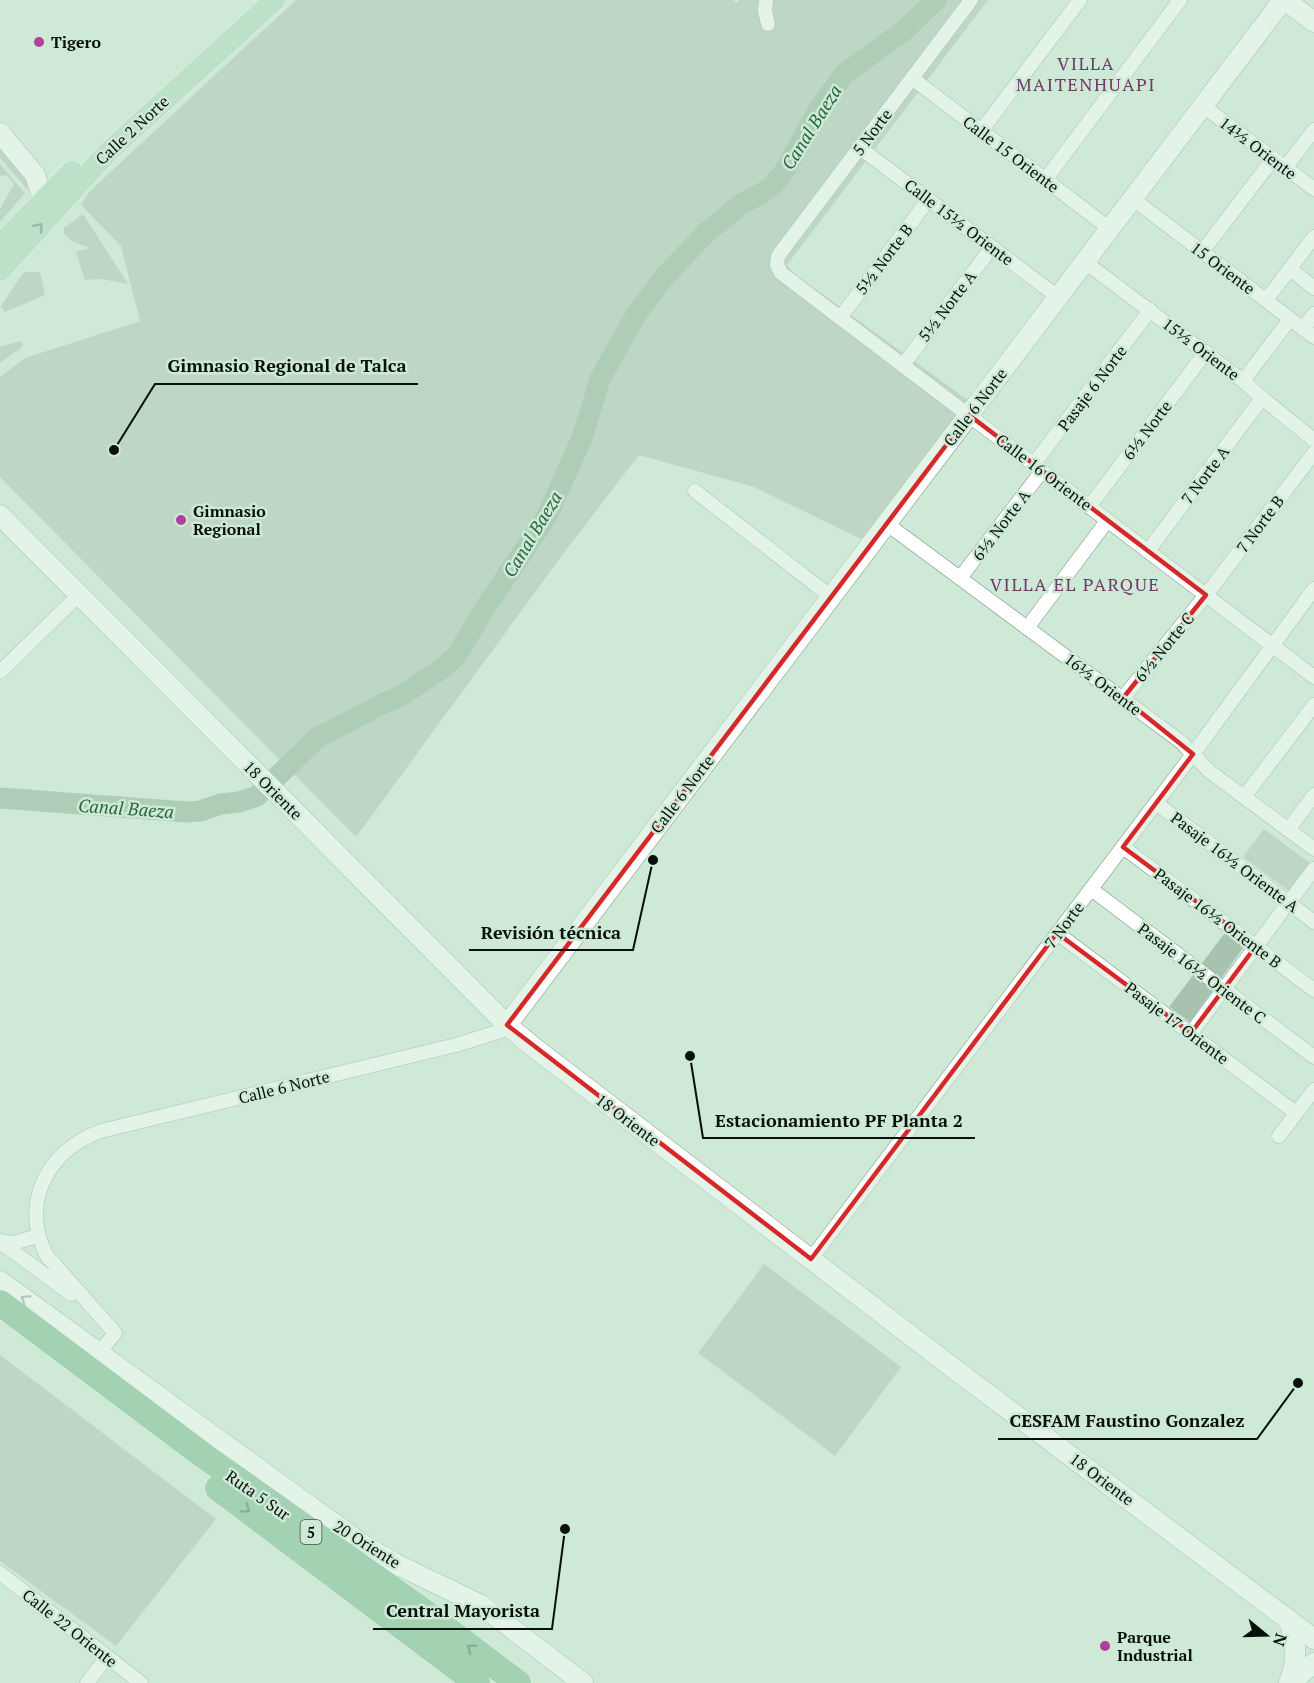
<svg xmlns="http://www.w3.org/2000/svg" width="1314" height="1683" font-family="'PT Serif',serif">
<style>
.green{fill:#a8c2b0}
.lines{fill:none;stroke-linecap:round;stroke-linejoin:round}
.river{stroke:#85ac91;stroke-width:21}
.street-casing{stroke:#799381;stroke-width:15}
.secondary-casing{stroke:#799381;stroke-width:21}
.primary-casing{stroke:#fff;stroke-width:22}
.highway-casing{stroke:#fff;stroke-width:27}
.street{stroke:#fff;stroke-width:14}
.secondary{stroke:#fff;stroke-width:20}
.primary{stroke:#a7d4b8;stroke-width:21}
.highway{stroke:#6db788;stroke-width:26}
.oneway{stroke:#5f7c6a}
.oneway2{stroke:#9c9f9d}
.oneway3{stroke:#3a6449}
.marked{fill:none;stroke:#d62828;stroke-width:4.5;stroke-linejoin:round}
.poi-dot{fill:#af409d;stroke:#cee9d6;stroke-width:2}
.labels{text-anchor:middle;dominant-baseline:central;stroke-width:5;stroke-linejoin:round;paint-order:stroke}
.shield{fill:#cee9d6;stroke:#435147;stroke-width:1.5}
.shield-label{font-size:15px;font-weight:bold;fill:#07100a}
.poi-label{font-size:16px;font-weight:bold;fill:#07100a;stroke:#cee9d6;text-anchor:start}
.street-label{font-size:16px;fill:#07100a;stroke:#cee9d6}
.neighbourhood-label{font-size:18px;letter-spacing:1.5px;fill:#723a68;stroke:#cee9d6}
.water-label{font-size:18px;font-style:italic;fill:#26643f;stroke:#cee9d6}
.leader{fill:none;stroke:#07100a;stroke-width:2}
.callout-dot{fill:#07100a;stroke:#cee9d6;stroke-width:2}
.callout-label{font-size:18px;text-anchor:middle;font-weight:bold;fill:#07100a;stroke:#cee9d6;stroke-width:5;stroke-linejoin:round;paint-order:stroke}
</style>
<rect width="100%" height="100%" fill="#cee9d6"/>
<g class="green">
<polygon points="296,0 733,0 737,3 739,0 988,0 787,265 792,272 969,401 861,539 754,487 639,455 560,558 356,837 0,477 0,377 25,358 140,321 121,246 81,205 89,192"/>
<polygon points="0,146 29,183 27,189 0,158"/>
<polygon points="0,164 25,193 0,222 0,209 14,184 7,175 0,176"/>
<polygon points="83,214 128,284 101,279 85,280 76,252 89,248 72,241 64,234 64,228"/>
<polygon points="24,272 40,272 45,295 5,312 1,306"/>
<polygon points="21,341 23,344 22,347 0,363 0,347"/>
<polygon points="1264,829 1310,863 1289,891 1243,857"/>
<polygon points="1224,934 1248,941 1190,1022 1169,1007"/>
<polygon points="764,1264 901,1367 835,1456 698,1353"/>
<polygon points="0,1355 216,1519 116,1646 0,1561"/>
</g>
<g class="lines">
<polyline class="river" points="0,798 186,812 200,811 221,804 239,802 257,796 317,738 386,702 398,698 444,667 457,655 485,608 547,516 582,438 600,379 637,313 666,275 708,231 740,205 764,192 774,184 784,172 819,109 844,74 905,30 936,0"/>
<defs>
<g id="street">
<polyline points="766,0 765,11 768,24"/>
<polyline points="971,0 778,256 777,265 781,273 1314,677"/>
<polyline points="912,78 1110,229"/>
<polyline points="1203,106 1314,189"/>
<polyline points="981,131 1080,0"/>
<polyline points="860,148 1058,297"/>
<polyline points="1285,168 1314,130"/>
<polyline points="1045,180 1180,0"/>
<polyline points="1133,199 1314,337"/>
<polyline points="1202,252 1273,159"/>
<polyline points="1085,262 1243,381 1262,398 1314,440"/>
<polyline points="1290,269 1314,288"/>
<polyline points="1266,300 1314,237"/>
<polyline points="840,318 928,200"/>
<polyline points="1303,329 1314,314"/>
<polyline points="903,365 992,247"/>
<polyline points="1243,381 1290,319"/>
<polyline points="1033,465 1150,310"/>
<polyline points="695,491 831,597"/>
<polyline points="1089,507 1206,352"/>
<polyline points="887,524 1181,742 1209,771 1314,849"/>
<polyline points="1148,551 1262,398"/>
<polyline points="960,578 1042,471"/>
<polyline points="1027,628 1107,521"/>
<polyline points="0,672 79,595"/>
<polyline points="1123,698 1206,595 1314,453"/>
<polyline points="1244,797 1314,705"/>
<polyline points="1156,803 1314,922"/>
<polyline points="1288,830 1314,795"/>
<polyline points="1123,847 1314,990"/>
<polyline points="1091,889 1314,1057"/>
<polyline points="1057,933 1296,1113"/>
<polyline points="1191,1033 1314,869"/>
<polyline points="1279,1136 1314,1090"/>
<polyline points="0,1241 13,1243 38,1236"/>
<polyline points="0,1242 71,1294"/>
<polyline points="811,1259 1193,754 1314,589"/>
<path d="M99,1353L115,1333L47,1256C19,1203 48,1150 101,1131L456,1045L501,1031L507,1025"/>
<polyline points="0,1573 141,1683"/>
<polyline points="87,1683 107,1657"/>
</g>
<g id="secondary">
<polyline points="1285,0 1314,22"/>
<polyline points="0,133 35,175 43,199"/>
<polyline points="0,515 507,1025 532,1046 961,1374 1314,1639"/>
<polyline points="507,1025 1283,0"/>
<polyline points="0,1281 365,1546 396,1564 481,1605 583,1683"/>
<path d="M1288,1619C1297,1641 1298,1660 1289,1683"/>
<polyline points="1290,1683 1314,1663"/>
</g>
<g id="primary">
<polyline points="0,245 72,171"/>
<polyline points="0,271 108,152 275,0"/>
</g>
<g id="highway">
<polyline points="0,1303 204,1456 412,1603 518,1683"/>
<polyline points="218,1488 477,1683"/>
</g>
</defs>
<use href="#street" class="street-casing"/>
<use href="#secondary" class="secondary-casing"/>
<use href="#primary" class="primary-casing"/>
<use href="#highway" class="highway-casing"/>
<use href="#street" class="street"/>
<use href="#secondary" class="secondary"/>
<use href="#primary" class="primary"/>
<use href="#highway" class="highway"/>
</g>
<defs><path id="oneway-chevron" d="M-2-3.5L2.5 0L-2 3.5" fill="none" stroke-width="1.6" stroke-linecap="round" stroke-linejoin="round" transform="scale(1.5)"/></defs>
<use class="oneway" href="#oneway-chevron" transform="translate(39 227) rotate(-49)"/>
<use class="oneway2" href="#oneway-chevron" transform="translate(25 1299) rotate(-145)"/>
<g class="oneway3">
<use href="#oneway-chevron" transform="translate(246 1509) rotate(37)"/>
<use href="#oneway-chevron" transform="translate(471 1648) rotate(-143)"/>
</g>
<path d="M0 0H1314V1683H0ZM969,415L1206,595L1123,698L1193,754L1123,847L1256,946L1191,1033L1057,933L811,1259L507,1025Z" fill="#cee9d6" fill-opacity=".55" fill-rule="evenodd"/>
<path class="marked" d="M969,415L1206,595L1123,698L1193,754L1123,847L1256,946L1191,1033L1057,933L811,1259L507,1025Z"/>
<g class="poi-dot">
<circle cx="39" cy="42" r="6"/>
<circle cx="181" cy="520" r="6"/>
<circle cx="1105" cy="1646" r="6"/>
</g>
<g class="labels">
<rect class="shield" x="300.5" y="1520" width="21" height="24" rx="4.5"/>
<g class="shield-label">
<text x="311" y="1532">5</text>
</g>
<g class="poi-label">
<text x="51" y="42">Tigero</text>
<text x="193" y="511">Gimnasio<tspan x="193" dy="18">Regional</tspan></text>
<text x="1117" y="1637">Parque<tspan x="1117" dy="18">Industrial</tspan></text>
</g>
<g class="street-label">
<text transform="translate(132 130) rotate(-43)">Calle 2 Norte</text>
<text transform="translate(872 132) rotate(-53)">5 Norte</text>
<text transform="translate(1258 148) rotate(37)">14½ Oriente</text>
<text transform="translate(1011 154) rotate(37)">Calle 15 Oriente</text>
<text transform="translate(959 222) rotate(37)">Calle 15½ Oriente</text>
<text transform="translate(884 259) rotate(-53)">5½ Norte B</text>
<text transform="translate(1223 268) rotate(37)">15 Oriente</text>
<text transform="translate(947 306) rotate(-53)">5½ Norte A</text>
<text transform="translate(1201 349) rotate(37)">15½ Oriente</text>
<text transform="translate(1092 388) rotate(-53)">Pasaje 6 Norte</text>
<text transform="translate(975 407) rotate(-53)">Calle 6 Norte</text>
<text transform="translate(1147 430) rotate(-53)">6½ Norte</text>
<text transform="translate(1044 472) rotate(37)">Calle 16 Oriente</text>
<text transform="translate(1205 475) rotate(-53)">7 Norte A</text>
<text transform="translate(1260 524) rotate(-53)">7 Norte B</text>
<text transform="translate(1001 525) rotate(-53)">6½ Norte A</text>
<text transform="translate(1164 647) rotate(-51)">6½ Norte C</text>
<text transform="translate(1103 684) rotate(37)">16½ Oriente</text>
<text transform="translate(273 790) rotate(45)">18 Oriente</text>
<text transform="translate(682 794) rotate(-53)">Calle 6 Norte</text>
<text transform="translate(1235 862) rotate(37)">Pasaje 16½ Oriente A</text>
<text transform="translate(1218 918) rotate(37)">Pasaje 16½ Oriente B</text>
<text transform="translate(1064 925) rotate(-53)">7 Norte</text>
<text transform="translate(1202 973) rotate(37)">Pasaje 16½ Oriente C</text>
<text transform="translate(1177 1023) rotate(37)">Pasaje 17 Oriente</text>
<text transform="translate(284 1087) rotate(-14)">Calle 6 Norte</text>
<text transform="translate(628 1120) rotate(37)">18 Oriente</text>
<text transform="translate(1102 1479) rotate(37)">18 Oriente</text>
<text transform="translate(258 1495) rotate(35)">Ruta 5 Sur</text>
<text transform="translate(367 1544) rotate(32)">20 Oriente</text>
<text transform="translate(70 1628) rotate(38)">Calle 22 Oriente</text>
</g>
<g class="neighbourhood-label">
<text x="1086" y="63">VILLA<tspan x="1086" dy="21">MAITENHUAPI</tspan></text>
<text x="1075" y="584">VILLA EL PARQUE</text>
</g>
<g class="water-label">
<text transform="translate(811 127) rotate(-58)">Canal Baeza</text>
<text transform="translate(532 534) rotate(-59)">Canal Baeza</text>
<text transform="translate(126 808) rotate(4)">Canal Baeza</text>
</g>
</g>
<path class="leader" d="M114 450L155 384H418M653 860L633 950H469M690 1056L703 1138H975M1298 1383L1257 1439H998M565 1529L552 1629H373"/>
<g class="callout-dot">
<circle cx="114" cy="450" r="6"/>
<circle cx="653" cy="860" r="6"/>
<circle cx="690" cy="1056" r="6"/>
<circle cx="1298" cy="1383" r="6"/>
<circle cx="565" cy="1529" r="6"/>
</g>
<g class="callout-label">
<text x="287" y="372">Gimnasio Regional de Talca</text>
<text x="551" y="939">Revisión técnica</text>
<text x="839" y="1127">Estacionamiento PF Planta 2</text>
<text x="1127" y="1427">CESFAM Faustino Gonzalez</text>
<text x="463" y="1617">Central Mayorista</text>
</g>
<g transform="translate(1266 1635) rotate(109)" stroke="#cee9d6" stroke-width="4.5" paint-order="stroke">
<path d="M0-4.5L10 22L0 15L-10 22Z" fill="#07100a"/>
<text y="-9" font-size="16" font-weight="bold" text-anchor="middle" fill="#07100a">N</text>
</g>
</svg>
